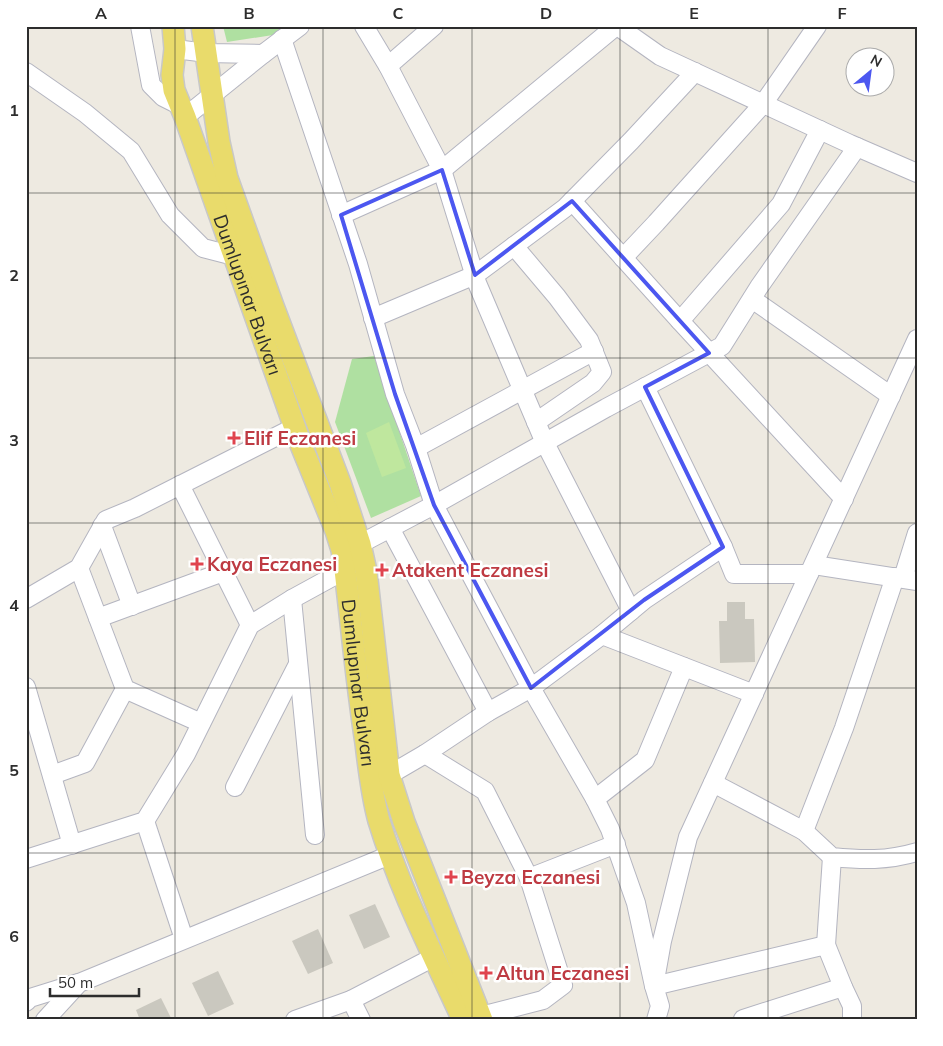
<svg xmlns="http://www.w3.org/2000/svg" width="943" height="1046" font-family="Mulish,sans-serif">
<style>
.green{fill:#afe0a1}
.pitch{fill:#bfe79e}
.building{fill:#cac8bf}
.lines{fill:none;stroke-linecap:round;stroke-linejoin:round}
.minor-casing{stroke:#b4b5c0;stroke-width:20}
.major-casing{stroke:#c8c8c8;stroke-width:24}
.minor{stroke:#fff;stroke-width:18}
.major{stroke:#e9db6b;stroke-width:21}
.marked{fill:none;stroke:#4c57f0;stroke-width:4;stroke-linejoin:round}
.grid{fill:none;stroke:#2d2d2d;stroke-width:1;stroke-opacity:0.55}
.health-dot{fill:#e0444e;stroke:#fff;stroke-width:2}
.labels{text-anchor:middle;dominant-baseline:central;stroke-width:5;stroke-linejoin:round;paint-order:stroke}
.street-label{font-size:19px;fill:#2d2d2d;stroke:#fff}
.health-label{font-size:19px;font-weight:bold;fill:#be3a42;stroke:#fff;text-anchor:start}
.neatline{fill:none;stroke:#2d2d2d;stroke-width:2}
.grid-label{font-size:16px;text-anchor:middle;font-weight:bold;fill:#2d2d2d}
</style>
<rect width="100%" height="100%" fill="#eeeae1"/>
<g class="green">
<polygon points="223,26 283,26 273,35 227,42"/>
<polygon points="374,356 421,496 371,518 335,422 352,359"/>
</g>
<polygon class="pitch" points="389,422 406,468 382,477 366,433"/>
<g class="building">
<polygon points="727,602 745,602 745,619 754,619 755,662 720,663 719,621 727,621"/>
<polygon points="375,904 390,937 364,949 349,915"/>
<polygon points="318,929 333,963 308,974 292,941"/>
<polygon points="218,971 234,1004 208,1016 192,983"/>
<polygon points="161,998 172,1020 140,1020 136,1010"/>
</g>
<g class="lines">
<defs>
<g id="minor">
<polyline points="140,26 151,85 163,97 179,105"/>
<polyline points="364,26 388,66 442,170 477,283 545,443 631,611"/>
<polyline points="621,26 623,30 660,56 850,144 917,173"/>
<polyline points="282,39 358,264 395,394 416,448 434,505 531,688 595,799 610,829 636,903 654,986 826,945 843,987 852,1006 852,1020"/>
<polyline points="175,49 207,53 263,54 300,26"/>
<polyline points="388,66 434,26"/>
<polyline points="26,72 85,113 131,151 170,215 203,248 234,256"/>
<polyline points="185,117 263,54"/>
<polyline points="572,201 680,321 844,499"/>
<polyline points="341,215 442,170 616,26"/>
<polyline points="514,246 557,297 589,340 602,372 593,383 536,422"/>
<polyline points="623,258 656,223 763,104 817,26"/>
<polyline points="752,299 891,396"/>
<polyline points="373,318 475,275 565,208 631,141 695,72"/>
<polyline points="680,321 781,204 820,130"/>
<polyline points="645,387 723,547 734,574 809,574"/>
<polyline points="416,448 594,351"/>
<polyline points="180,485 250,625"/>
<polyline points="102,526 132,606"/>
<polyline points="390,528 488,712"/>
<polyline points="360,544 434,505 606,408 722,346 759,287 857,147"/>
<polyline points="814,565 917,581"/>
<polyline points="79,568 125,689 201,723"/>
<polyline points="903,578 917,533"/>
<polyline points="26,599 79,568 106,520 135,508 295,427"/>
<polyline points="292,599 315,835"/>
<polyline points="98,618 223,572"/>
<polyline points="602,635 754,694"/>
<polyline points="26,687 72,845"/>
<polyline points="425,754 485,791 529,878 563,985 543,1000 481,1016"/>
<polyline points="52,775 85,763 125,689"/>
<polyline points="389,775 425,754 488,712 531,688 602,635 644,600 723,547"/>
<path d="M713,783L804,831L832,857C862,860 887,861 917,852"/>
<polyline points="235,787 298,664"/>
<polyline points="595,799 645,760 684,667"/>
<polyline points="145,821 184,939"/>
<polyline points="804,831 844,728 895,577"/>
<polyline points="26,859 145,821 186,754 250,625 292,599 345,570"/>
<polyline points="529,878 616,844"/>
<polyline points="826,945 832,857"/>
<polyline points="351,1000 361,1020"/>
<polyline points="26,1002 30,998 78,983"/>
<polyline points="743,1019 843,987"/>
<polyline points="45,1020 79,983 390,855"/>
<polyline points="295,1020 351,1000 434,957"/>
<polyline points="656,1020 660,1006 654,986 662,941 688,837 917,339"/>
</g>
<g id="major">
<path id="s1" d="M173,26L175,49L172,75L174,90L185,117L301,445L336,531L342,550L345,570C352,628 357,686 366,743C369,769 372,796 379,821C400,890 433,954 463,1020"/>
<polyline points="202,26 219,142 227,178 273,306 340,483 360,544 366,571 389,775 404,822 482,1020"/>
</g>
</defs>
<use href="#minor" class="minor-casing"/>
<use href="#major" class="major-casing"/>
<use href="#minor" class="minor"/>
<use href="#major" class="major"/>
</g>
<path class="marked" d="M442,170L475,275L572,201L709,353L645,387L723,547L644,600L531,688L434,505L395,394L341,215Z"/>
<path class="grid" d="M175,26V1020M323,26V1020M472,26V1020M620,26V1020M768,26V1020M26,193H917M26,358H917M26,523H917M26,688H917M26,853H917"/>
<g class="health-dot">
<path d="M231.5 430.5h5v5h5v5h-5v5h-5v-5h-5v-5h5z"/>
<path d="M194.5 556.5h5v5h5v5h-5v5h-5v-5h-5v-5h5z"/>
<path d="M379.5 562.5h5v5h5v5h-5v5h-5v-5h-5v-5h5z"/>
<path d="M448.5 869.5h5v5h5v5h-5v5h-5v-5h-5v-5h5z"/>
<path d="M483.5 965.5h5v5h5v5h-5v5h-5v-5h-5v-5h5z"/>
</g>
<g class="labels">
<g class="street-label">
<text stroke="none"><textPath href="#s1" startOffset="282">Dumlupınar Bulvarı</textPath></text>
<text stroke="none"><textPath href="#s1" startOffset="688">Dumlupınar Bulvarı</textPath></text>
</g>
<g class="health-label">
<text x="244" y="438">Elif Eczanesi</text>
<text x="207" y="564">Kaya Eczanesi</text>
<text x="392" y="570">Atakent Eczanesi</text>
<text x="461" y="877">Beyza Eczanesi</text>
<text x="496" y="973">Altun Eczanesi</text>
</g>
</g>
<rect width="943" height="1046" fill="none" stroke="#ffffff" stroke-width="55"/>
<g transform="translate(870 72) rotate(29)"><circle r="24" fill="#ffffff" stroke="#ababab"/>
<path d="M0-4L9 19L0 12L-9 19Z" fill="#4c57f0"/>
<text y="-8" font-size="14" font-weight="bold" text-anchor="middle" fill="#2d2d2d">N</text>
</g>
<path d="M50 988v8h89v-8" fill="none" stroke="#2d2d2d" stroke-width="2.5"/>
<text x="58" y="988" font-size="15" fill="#2d2d2d" stroke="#ffffff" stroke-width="4" paint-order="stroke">50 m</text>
<rect x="28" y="28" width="888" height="990" class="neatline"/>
<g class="grid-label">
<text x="101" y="19">A</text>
<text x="249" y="19">B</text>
<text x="398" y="19">C</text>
<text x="546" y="19">D</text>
<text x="694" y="19">E</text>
<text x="842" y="19">F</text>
<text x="14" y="116">1</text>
<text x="14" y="281">2</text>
<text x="14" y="446">3</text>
<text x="14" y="611">4</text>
<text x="14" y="776">5</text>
<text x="14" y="942">6</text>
</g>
</svg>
